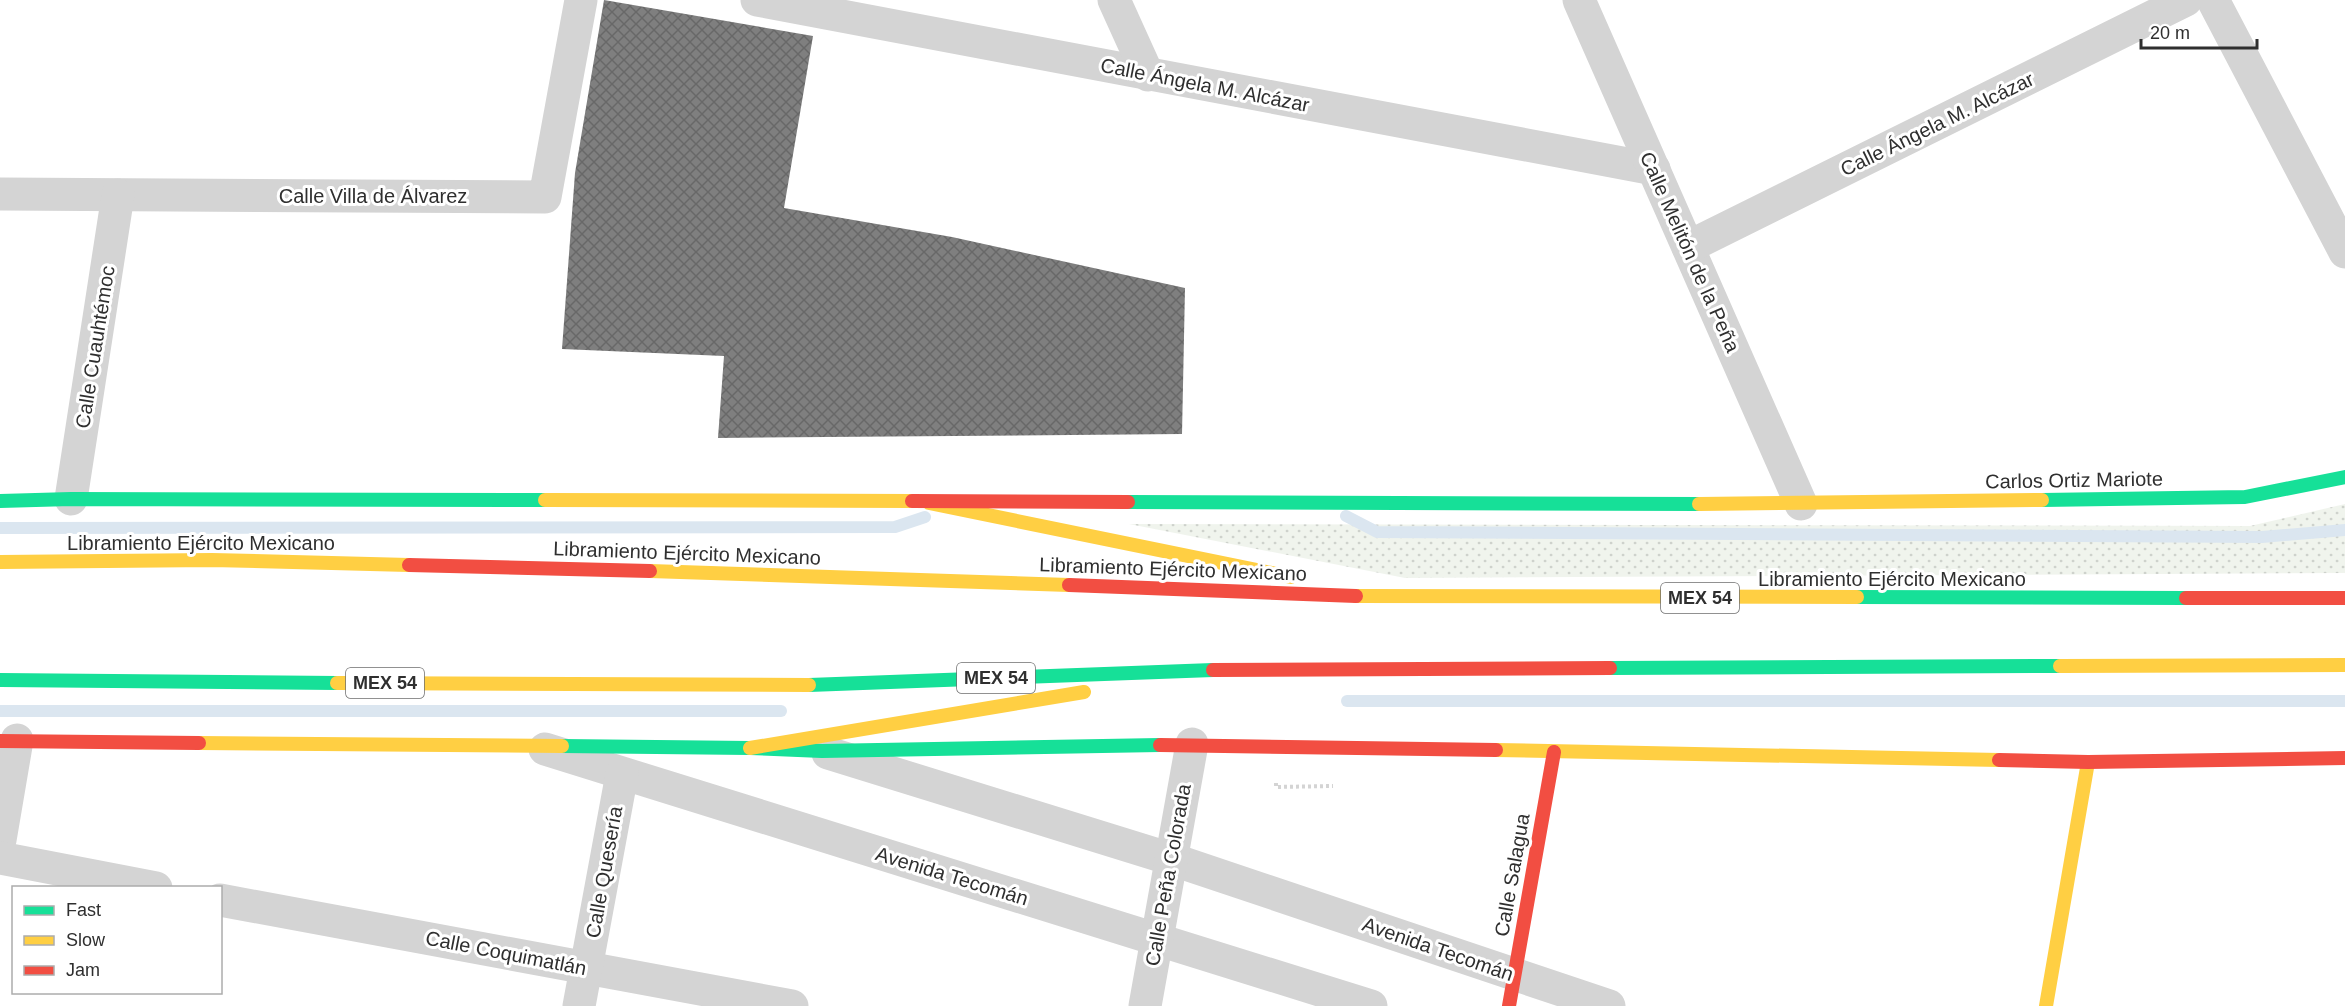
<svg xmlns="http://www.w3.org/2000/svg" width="2345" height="1006" font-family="Helvetica,sans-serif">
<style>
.grass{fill:url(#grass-dots)}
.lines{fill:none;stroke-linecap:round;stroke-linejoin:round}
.stream{stroke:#dbe6f0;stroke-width:12}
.building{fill:url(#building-cross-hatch)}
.path{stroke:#d4d4d4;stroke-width:4;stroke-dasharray:3 3;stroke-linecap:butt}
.street{stroke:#d4d4d4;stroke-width:33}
.fast{stroke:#16e098;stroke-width:14}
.slow{stroke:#ffcf43;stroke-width:14}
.jam{stroke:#f24e42;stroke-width:14}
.labels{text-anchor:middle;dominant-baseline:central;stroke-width:6;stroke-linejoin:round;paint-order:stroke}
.shield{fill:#fff;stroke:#6d6d6d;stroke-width:1.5}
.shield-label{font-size:18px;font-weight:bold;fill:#2f2f2f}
.street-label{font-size:20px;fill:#2f2f2f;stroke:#fff}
</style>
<defs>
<pattern id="grass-dots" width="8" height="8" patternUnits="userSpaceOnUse" patternTransform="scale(1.5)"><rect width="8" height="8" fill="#f0f4ed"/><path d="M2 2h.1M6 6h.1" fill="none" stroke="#ced2cc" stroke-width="1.8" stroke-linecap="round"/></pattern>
<pattern id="building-cross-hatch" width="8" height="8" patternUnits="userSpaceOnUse" patternTransform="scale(1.5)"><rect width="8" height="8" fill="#7f7f7f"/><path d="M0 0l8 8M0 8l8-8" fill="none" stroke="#686868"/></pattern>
</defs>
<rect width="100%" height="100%" fill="#fff"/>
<polygon class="grass" points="2345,504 2345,573 1405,578 1129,524 2250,526"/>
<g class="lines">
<g class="stream">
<polyline points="1346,516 1377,532 2262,537 2345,530"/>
<polyline points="0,528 895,527 925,517"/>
<polyline points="1347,701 2345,701"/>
<polyline points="0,711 781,711"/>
</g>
</g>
<polygon class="building" points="604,0 813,36 784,208 952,237 1185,288 1182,434 718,438 724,356 562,349 575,173"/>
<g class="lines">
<polyline class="path" points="1276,783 1276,787 1333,786"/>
<g class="street">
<polyline points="757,0 1654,169"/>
<polyline points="1114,0 1148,75"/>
<polyline points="1579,0 1801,504"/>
<polyline points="2213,0 2345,252"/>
<polyline points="0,194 545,197 581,0"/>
<polyline points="1688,247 2186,0"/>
<polyline points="71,499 118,195"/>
<polyline points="545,749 1371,1006"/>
<polyline points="828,753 1171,859 1609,1006"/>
<polyline points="0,840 17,740"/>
<polyline points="0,858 156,888"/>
<polyline points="220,900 792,1006"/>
<polyline points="579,1006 622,774"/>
<polyline points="1145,1006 1192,744"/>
</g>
<g class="fast">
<polyline points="2042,500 2245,497 2345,477"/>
<polyline points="0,501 71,499 545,500"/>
<polyline points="1128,502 1699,504"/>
<polyline points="1857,597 2186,598"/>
<polyline points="1610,668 2060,666"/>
<polyline points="0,680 337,683"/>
<polyline points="809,685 1213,670"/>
<polyline points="562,746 750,748 822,751 1160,745"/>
</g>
<g class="slow">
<polyline points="545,500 912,501"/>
<polyline points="929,503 1291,577"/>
<polyline points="1699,504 2042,500"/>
<polyline points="0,562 212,560 409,565"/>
<polyline points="650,571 1069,585"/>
<polyline points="1356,596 1857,597"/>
<polyline points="2060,666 2345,665"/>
<polyline points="337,683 809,685"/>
<polyline points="199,743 562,746"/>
<polyline points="750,748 1084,692"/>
<polyline points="1496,750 1999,760"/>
<polyline points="2046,1006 2088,762"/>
</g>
<g class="jam">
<polyline points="912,501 1128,502"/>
<polyline points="409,565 650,571"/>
<polyline points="1069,585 1356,596"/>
<polyline points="2186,598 2345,598"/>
<polyline points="1213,670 1610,668"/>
<polyline points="0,741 199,743"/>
<polyline points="1160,745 1496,750"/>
<polyline points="1999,760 2088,762 2345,758"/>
<polyline points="1509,1006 1554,752"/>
</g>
</g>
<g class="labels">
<g class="shield">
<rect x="1661" y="583" width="78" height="30" rx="4.5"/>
<rect x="957" y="663" width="78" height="30" rx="4.5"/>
<rect x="346" y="668" width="78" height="30" rx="4.5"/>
</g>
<g class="shield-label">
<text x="1700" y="598">MEX 54</text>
<text x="996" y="678">MEX 54</text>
<text x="385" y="683">MEX 54</text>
</g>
<g class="street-label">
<text transform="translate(1205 85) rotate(11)">Calle Ángela M. Alcázar</text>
<text transform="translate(1937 124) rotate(-26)">Calle Ángela M. Alcázar</text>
<text x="373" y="196">Calle Villa de Álvarez</text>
<text transform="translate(1690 252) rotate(66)">Calle Melitón de la Peña</text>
<text transform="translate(95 347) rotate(-81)">Calle Cuauhtémoc</text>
<text transform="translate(2074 480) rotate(-1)">Carlos Ortiz Mariote</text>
<text x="201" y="543">Libramiento Ejército Mexicano</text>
<text transform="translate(687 553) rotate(2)">Libramiento Ejército Mexicano</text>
<text transform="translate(1173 569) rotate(2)">Libramiento Ejército Mexicano</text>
<text x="1892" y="579">Libramiento Ejército Mexicano</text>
<text transform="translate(604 872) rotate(-80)">Calle Quesería</text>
<text transform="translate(1168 875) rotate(-80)">Calle Peña Colorada</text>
<text transform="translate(1512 875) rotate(-80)">Calle Salagua</text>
<text transform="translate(952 876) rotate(17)">Avenida Tecomán</text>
<text transform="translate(1438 949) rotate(19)">Avenida Tecomán</text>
<text transform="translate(506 953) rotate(11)">Calle Coquimatlán</text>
</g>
</g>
<rect x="12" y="886" width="210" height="108" fill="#ffffff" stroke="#acacac" stroke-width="1.5"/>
<rect x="24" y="906" width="30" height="9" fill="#16e098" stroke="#acacac" stroke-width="1.5"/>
<text x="66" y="916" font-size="18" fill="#2f2f2f">Fast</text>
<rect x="24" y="936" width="30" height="9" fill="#ffcf43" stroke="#acacac" stroke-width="1.5"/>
<text x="66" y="946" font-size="18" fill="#2f2f2f">Slow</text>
<rect x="24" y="966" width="30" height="9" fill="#f24e42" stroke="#acacac" stroke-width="1.5"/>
<text x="66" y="976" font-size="18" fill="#2f2f2f">Jam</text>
<path d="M2141 39v9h116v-9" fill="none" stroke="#2f2f2f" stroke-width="3"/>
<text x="2150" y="39" font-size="18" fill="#2f2f2f" stroke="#ffffff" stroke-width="4.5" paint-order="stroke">20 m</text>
</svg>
